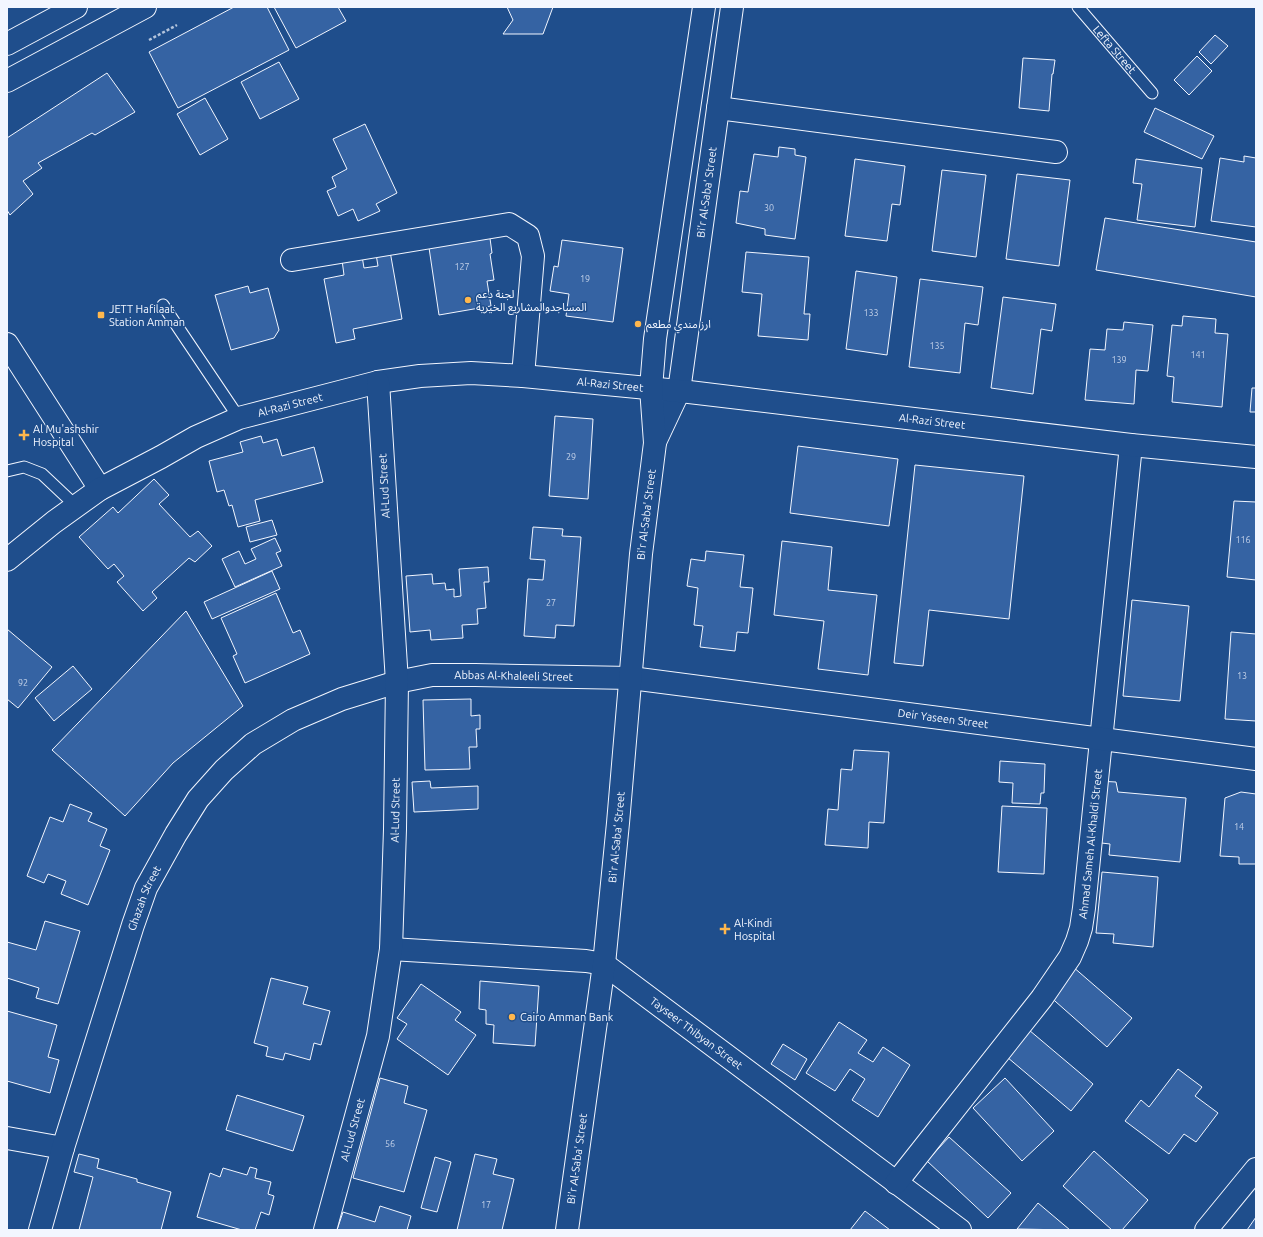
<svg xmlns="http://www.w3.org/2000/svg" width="1263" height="1237" font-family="Ubuntu,'Noto Sans Arabic',sans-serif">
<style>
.building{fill:#3563a3;stroke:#f2f6ff}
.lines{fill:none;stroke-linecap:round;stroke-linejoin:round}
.service-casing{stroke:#f2f6ff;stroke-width:13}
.minor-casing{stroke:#f2f6ff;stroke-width:24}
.tertiary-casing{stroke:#f2f6ff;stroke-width:24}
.secondary-casing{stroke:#f2f6ff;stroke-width:24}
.path{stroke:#b3c4dc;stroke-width:2.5;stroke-dasharray:3 2;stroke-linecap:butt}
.service{stroke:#1f4e8c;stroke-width:11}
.minor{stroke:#1f4e8c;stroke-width:22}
.tertiary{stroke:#1f4e8c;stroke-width:22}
.secondary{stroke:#1f4e8c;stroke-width:22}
.poi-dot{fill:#ffb74d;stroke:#1f4e8c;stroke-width:1.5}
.labels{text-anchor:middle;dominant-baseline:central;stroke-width:3;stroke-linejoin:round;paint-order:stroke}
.number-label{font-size:9px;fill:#c3d1e8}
.street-label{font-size:11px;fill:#f2f6ff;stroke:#1f4e8c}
.poi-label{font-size:11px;fill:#f2f6ff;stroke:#1f4e8c;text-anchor:start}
</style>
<rect width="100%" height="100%" fill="#1f4e8c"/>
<g class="building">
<polygon points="234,7 267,7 289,50 178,108 149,52"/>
<polygon points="274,7 338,7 346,21 296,48"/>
<polygon points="507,7 553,7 543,34 503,34 513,20"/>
<polygon points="1215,35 1228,46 1211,64 1199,52"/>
<polygon points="1197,56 1212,71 1189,95 1174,80"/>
<polygon points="1023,58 1055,60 1053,74 1052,74 1049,111 1019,108"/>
<polygon points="279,62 299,99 260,119 241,82"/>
<polygon points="107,73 135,112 95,135 92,133 38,163 42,168 23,181 33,194 10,215 7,210 7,138"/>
<polygon points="205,98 228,139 200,155 177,114"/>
<polygon points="1155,108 1214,136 1202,159 1144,132"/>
<polygon points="365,124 397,193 376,204 380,211 358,221 353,209 338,216 327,191 336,187 332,177 347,169 333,139"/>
<polygon points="779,147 795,149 795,155 806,157 795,239 765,235 765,229 736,223 740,191 748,192 754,154 778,157"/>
<polygon points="1244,156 1256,158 1256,227 1211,221 1220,158 1244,162"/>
<polygon points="855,159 905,166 900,205 892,204 887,241 845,236"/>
<polygon points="1136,159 1202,168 1195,227 1137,220 1142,184 1133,183"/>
<polygon points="942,170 986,175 976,257 932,251"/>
<polygon points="1017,174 1070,180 1059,266 1006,259"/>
<polygon points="1105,218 1256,242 1256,297 1096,270"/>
<polygon points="489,231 492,253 490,254 494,280 487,281 491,306 439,315 428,241"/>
<polygon points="562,240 623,248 613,322 566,316 569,294 550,291 554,266 558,267"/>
<polygon points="390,251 402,319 353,329 355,339 336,343 324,279 344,275 342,260 362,256 364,268 378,266 376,254"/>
<polygon points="746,252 809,257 804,314 810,314 808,340 758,336 762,294 742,292"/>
<polygon points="856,271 897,277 887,355 846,349"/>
<polygon points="920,279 983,287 978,325 965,323 960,373 909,367"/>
<polygon points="248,286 250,293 268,288 279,330 274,338 231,350 215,295"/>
<polygon points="1003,297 1056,304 1052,331 1041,329 1033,394 991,388"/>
<polygon points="1183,316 1216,319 1215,333 1228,334 1222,407 1172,402 1174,377 1167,376 1172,325 1182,326"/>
<polygon points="1124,322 1153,325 1148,371 1136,370 1134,404 1085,400 1090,349 1105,350 1107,329 1123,330"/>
<polygon points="1252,388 1256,388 1256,412 1250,412"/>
<polygon points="555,416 593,419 588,499 549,496"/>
<polygon points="261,436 263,443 277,439 282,456 314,447 323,482 255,500 260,521 238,527 232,505 229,506 224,490 217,492 209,461 243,452 240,442"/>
<polygon points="798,446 898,459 889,526 790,513"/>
<polygon points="915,465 1024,476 1009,619 929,610 923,666 894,663"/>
<polygon points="154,479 169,495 159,504 190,537 198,531 212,546 195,562 189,558 152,592 157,598 143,611 117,582 124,576 114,564 108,569 79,537 113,507 118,513"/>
<polygon points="1234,501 1256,502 1256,580 1227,577"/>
<polygon points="272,520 277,535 250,542 246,527"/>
<polygon points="533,527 563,529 562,536 581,537 574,626 556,625 555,638 524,636 528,579 543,580 545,560 530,559"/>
<polygon points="275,538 281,551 276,553 282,566 235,587 222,559 239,551 245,564 256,559 251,549"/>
<polygon points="782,541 832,547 828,590 877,595 868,675 818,669 824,621 774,615"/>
<polygon points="706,551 744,555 740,587 753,588 748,633 737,632 735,651 700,647 703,626 694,625 698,588 687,586 691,559 705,561"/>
<polygon points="488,567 489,582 484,582 486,608 477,609 478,624 462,625 463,638 431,640 430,630 410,632 406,576 432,574 433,584 445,583 446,590 454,589 454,597 461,596 459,569"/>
<polygon points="272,571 280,589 212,619 204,602"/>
<polygon points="276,593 293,633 300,630 310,654 245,683 233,656 237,654 221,618"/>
<polygon points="1132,600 1189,606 1180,701 1123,696"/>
<polygon points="186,611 243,706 173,763 125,816 52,750"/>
<polygon points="7,629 52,667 18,708 7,699"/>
<polygon points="1231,632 1256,634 1256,721 1225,719"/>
<polygon points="73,666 92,689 54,721 35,698"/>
<polygon points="471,699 471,716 480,715 480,729 476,729 477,747 469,747 470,769 425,770 423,700"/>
<polygon points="854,750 889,752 884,823 869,822 868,848 825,845 828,809 838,810 841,769 852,770"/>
<polygon points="1000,761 1045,764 1044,793 1041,793 1040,804 1012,803 1013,783 999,782"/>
<polygon points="430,781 431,788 478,786 478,809 414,812 412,782"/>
<polygon points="1098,781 1116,782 1118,792 1186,798 1180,862 1109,855 1110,844 1093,842"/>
<polygon points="1241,792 1256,794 1256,864 1239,864 1239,857 1220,856 1225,798"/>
<polygon points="70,804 92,813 88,821 107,829 100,846 110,850 88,905 61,894 66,881 48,874 44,883 27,876 50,817 63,822"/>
<polygon points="1002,806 1047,808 1044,874 998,872"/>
<polygon points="1102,872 1158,877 1153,947 1113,943 1114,934 1096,933"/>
<polygon points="45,921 80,931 58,1004 36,998 39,988 7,978 7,942 36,950"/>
<polygon points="1072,966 1132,1018 1107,1047 1047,994"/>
<polygon points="271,978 308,987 303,1004 330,1011 321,1045 314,1043 310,1060 285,1053 283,1060 266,1056 268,1047 254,1043"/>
<polygon points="480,981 539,986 535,1046 493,1043 494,1025 486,1024 486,1010 479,1009"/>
<polygon points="421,984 461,1012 455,1020 476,1035 448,1075 397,1039 407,1024 397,1018"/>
<polygon points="7,1011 57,1025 48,1057 59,1060 50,1093 7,1081"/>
<polygon points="839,1022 867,1040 858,1053 873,1062 883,1047 910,1065 878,1117 852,1100 865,1079 850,1069 835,1091 806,1073"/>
<polygon points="1029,1030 1093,1084 1071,1111 1007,1057"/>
<polygon points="783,1044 807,1059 795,1080 771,1064"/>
<polygon points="1178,1069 1202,1087 1195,1096 1218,1113 1196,1142 1184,1134 1169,1154 1125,1121 1141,1100 1149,1107"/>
<polygon points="380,1078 408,1086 404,1103 427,1110 404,1192 353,1178"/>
<polygon points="1005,1078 1054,1131 1022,1161 973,1108"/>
<polygon points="237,1095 304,1116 293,1151 226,1130"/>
<polygon points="949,1137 1011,1193 988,1218 927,1161"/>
<polygon points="1094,1151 1148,1200 1122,1230 1112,1230 1063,1186"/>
<polygon points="79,1154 99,1159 97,1168 137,1179 137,1182 171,1192 161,1230 79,1230 93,1177 74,1172"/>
<polygon points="475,1154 497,1159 493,1174 514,1179 502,1230 457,1230"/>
<polygon points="435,1157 451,1162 437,1212 421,1208"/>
<polygon points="250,1167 257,1169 255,1178 271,1182 268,1194 274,1196 269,1215 261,1212 255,1230 242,1230 197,1217 210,1173 220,1177 223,1168 247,1175"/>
<polygon points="1038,1203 1070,1230 1017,1229"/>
<polygon points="380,1206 411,1216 407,1230 337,1230 343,1212 375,1222"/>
<polygon points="865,1211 890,1230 850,1230"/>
<polygon points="1256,1217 1256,1230 1247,1230"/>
</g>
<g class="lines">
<defs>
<g id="service">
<path id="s1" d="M1078,7L1152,93"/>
<polyline points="163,305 239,418"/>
<polyline points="7,471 24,467 42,474 76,506"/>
</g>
<g id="minor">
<polyline points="718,108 1056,152"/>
<polyline points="292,260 509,224 528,236 533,256 523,376"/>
<polyline points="7,344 100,489"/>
<path id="s2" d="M391,949L586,961L604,964L960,1230"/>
<polyline points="7,1138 63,1148"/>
<path id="s3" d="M896,1183L1042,998L1070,957L1077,941L1081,928L1084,908L1131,445"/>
<path id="s4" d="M40,1230L63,1148L133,925L146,888L176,834L198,799L224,770L253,744L293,720L342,699L397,682L432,675H475L631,678L1256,759"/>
<polyline points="1206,1230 1256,1169"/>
</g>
<g id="tertiary">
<path id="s5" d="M655,442L679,391L732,7"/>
<path id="s6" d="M7,560L54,522L100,489L161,457L196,437L239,418L378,382L420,376L471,373L523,376L689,392L1131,445L1256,457"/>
<path id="s7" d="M325,1230L378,1036L391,949L395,829L397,682L378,382"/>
<path id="s8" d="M567,1230L604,964L618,823L641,554L655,443L651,388L655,339L704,7"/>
</g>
<g id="secondary">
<polyline points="7,44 76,7"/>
<polyline points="7,81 145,7"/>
</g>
</defs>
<use href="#service" class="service-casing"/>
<use href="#minor" class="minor-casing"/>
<use href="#tertiary" class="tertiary-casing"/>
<use href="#secondary" class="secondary-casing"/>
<polyline class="path" points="149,40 177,25"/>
<use href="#service" class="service"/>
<use href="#minor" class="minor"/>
<use href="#tertiary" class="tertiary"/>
<use href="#secondary" class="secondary"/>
</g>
<g class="poi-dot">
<circle cx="468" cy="300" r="4"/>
<rect x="97" y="311" width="8" height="8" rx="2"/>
<circle cx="638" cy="324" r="4"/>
<path d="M22 429h4v4h4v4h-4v4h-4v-4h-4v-4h4z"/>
<path d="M723 923h4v4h4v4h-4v4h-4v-4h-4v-4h4z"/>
<circle cx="512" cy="1017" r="4"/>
</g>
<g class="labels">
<g class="number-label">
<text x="769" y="208">30</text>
<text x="462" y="267">127</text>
<text x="585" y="279">19</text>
<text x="871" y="313">133</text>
<text x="937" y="346">135</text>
<text x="1198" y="355">141</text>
<text x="1119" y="360">139</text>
<text x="571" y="457">29</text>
<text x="1243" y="540">116</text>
<text x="551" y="603">27</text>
<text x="1242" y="676">13</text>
<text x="23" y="683">92</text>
<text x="1239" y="827">14</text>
<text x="390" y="1144">56</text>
<text x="486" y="1205">17</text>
</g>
<g class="street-label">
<text stroke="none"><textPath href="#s1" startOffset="56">Lefta Street</textPath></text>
<text stroke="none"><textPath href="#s5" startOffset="257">Bi'r Al-Saba' Street</textPath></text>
<text stroke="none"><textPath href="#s6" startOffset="650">Al-Razi Street</textPath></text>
<text stroke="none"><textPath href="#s6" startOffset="326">Al-Razi Street</textPath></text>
<text stroke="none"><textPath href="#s6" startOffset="974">Al-Razi Street</textPath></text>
<text transform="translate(384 486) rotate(-93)">Al-Lud Street</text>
<text stroke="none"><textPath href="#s8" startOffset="720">Bi'r Al-Saba' Street</textPath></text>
<text stroke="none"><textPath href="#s4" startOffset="814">Abbas Al-Khaleeli Street</textPath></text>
<text stroke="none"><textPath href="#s4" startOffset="1246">Deir Yaseen Street</textPath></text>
<text stroke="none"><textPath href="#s7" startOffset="428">Al-Lud Street</textPath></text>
<text stroke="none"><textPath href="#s8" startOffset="396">Bi'r Al-Saba' Street</textPath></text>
<text stroke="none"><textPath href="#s3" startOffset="401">Ahmad Sameh Al-Khaldi Street</textPath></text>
<text stroke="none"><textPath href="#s4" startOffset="348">Ghazah Street</textPath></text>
<text stroke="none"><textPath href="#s2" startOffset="329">Tayseer Thibyan Street</textPath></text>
<text stroke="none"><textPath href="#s7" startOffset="104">Al-Lud Street</textPath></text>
<text stroke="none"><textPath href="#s8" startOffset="72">Bi'r Al-Saba' Street</textPath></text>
</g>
<g class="poi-label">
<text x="476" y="294">لجنة دعم<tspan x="476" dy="13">المساجدوالمشاريع الخيرية</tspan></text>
<text x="109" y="309">JETT Hafilaat<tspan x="109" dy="13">Station Amman</tspan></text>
<text x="646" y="324">ارز مندي مطعم</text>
<text x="33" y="429">Al Mu'ashshir<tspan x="33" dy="13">Hospital</tspan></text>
<text x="734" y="923">Al-Kindi<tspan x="734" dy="13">Hospital</tspan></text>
<text x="520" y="1017">Cairo Amman Bank</text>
</g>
</g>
<rect width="1263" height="1237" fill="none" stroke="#f2f6ff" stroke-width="16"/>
</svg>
